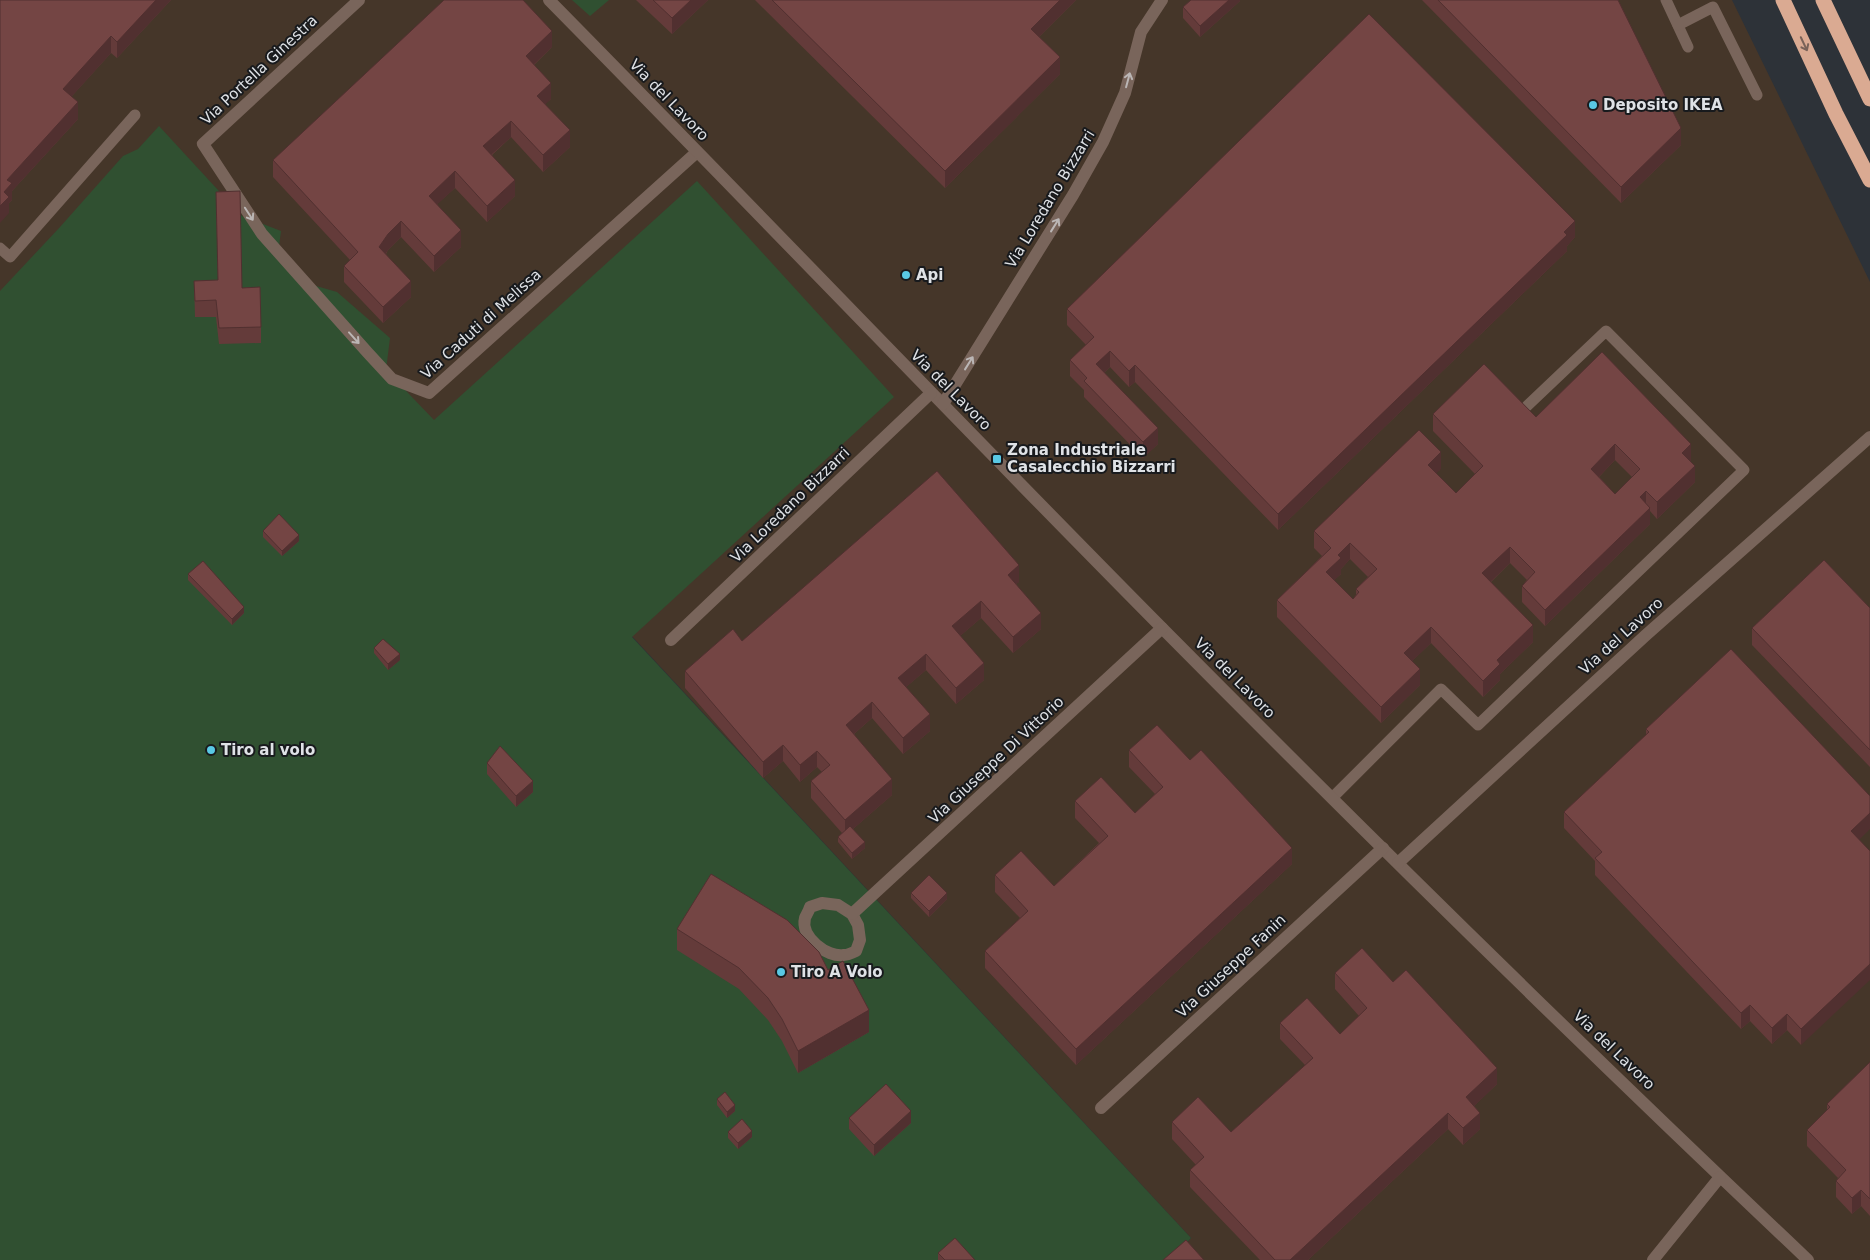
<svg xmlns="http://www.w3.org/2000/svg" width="1870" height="1260" font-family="'DejaVu Sans',sans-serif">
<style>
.industrial{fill:#453629}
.green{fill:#305031}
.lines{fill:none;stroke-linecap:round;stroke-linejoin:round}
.lane{stroke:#79655b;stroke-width:11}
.street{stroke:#79655b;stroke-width:12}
.highway{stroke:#daaa92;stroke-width:15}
.wall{fill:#643b3a;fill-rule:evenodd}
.shaded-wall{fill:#513030}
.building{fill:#744544;stroke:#513030;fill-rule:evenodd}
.oneway{stroke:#796258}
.oneway2{stroke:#bbb6b5}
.poi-dot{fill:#59c8e4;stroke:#181a1d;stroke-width:2}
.labels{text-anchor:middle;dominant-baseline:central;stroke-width:4;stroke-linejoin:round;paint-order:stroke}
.street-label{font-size:15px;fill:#dfe2e6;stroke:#181a1d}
.poi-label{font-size:15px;font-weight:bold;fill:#dfe2e6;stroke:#181a1d;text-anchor:start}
</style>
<rect width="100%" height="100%" fill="#2d3238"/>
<polygon class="industrial" points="0,0 1732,0 1870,282 1870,1260 1170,1260 1191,1238 159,127 0,300"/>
<g class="green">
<polygon points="572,0 609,0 590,16"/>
<polygon points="159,126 242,216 281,231 278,254 306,283 337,292 390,338 386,370 434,420 697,181 894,397 632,637 1191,1238 1170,1260 0,1260 0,291 60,227 123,156 138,149"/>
</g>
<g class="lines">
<g class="lane">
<polyline points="1666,0 1688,47"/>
<polyline points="1678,25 1713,7 1757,95"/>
<polyline points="0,248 10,257 135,115"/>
<polyline points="1332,798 1441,689 1478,725 1744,470 1606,331 1527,406"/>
</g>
<g class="street">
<polyline points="359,0 203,144 262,234 368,353 392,379 429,393 697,152"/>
<path d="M549,0C754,208 956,420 1162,628C1374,842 1589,1053 1808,1260"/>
<polyline points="943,404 1073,195 1103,142 1125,93 1141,32 1162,0"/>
<polyline points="671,640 931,393"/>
<polyline points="1398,863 1646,635 1870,437"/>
<path d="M822,903L838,905L852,914L858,925L860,940L856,951C852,953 848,955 844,955C827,958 800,937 805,918C806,915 809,911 810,907Z"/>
<polyline points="852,914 1162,628"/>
<polyline points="1101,1108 1383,848"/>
<polyline points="1653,1260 1720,1177"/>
</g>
<g class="highway">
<polyline points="1783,0 1836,114 1870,180"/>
<polyline points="1823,0 1870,99"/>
</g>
</g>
<g class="wall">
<polygon points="0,0 171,0 117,58 111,53 71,97 78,119 12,191 12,200 9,203 9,213"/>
<polygon points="636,0 708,0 672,34"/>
<polygon points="755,0 1076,0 1039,37 1060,74 945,188"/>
<polygon points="1240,0 1240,1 1200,37 1183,18 1183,7"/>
<polygon points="1422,0 1618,0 1681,145 1621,203"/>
<polygon points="552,47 534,65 551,99 545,104 570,147 543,172 511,137 492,155 515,196 487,222 455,188 437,204 461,247 434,272 401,237 388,250 386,254 411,297 383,323 344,282 344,266 350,260 273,177 273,160"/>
<polygon points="1575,237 1567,246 1567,251 1278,530 1135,382 1129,387 1110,367 1104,373 1158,444 1143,458 1084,397 1084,390 1070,376 1070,360 1086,345 1067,325 1067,309"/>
<polygon points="194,281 242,288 261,327 261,343 219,344 216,317 195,317"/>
<path d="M1433,414L1536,417L1691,461L1690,462L1695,482L1657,519L1650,511V524L1545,626L1522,602V586L1527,580L1510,563L1491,582L1533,642L1500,674V680L1483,697L1431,643L1412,661L1420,685L1381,723L1277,617V600L1322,556L1314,548V531L1441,469L1436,473L1456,493L1475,474L1433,431ZM1615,460L1632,477L1615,494L1599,477ZM1350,559L1368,577L1356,589V595L1353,599L1334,580L1341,574V569Z"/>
<polygon points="263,531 299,541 282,556 263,537"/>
<polygon points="188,574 244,613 232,625 188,580"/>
<polygon points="1019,582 1016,584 1041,629 1013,653 981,618 960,636 984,680 956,704 926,670 906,687 930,731 903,754 872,718 854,734 892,795 853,829 865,848 852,859 838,842 838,837 842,833 811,798 811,781 822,772 817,767 800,782 783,761 763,778 685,688 685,671 742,641"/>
<polygon points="1870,608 1870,767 1752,645 1752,628"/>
<polygon points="374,648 400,660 388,670 374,653"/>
<polygon points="1646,729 1859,840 1801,1045 1787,1030 1772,1044 1750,1021 1741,1029 1595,875 1595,861 1564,828 1564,812 1646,735"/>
<polygon points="1129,750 1190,760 1292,864 1076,1065 985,968 985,951 1020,918 995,892 995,875 1054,886 1099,843 1075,818 1075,801 1135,813 1155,794 1129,767"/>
<polygon points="487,763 533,792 516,807 487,774"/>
<polygon points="911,893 947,899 929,917 911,898"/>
<polygon points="677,929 828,970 869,1032 798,1073 782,1041 768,1020 739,989 677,950"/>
<polygon points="1335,973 1393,982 1497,1084 1474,1106 1480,1129 1463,1145 1448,1129 1308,1260 1260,1260 1190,1187 1190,1170 1196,1165 1172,1139 1172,1122 1231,1132 1305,1065 1280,1039 1280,1023 1340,1034 1359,1016 1335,989"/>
<polygon points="1870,1062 1870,1216 1861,1206 1852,1214 1836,1197 1836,1181 1838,1178 1807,1146 1807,1130 1827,1110 1827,1104"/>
<polygon points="717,1099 735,1111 727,1118 717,1105"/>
<polygon points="849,1118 911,1123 874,1156 849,1129"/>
<polygon points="728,1132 752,1137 738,1149 728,1138"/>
<polygon points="938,1253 975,1260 938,1260"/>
</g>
<g class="shaded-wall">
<polygon points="156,0 171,0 117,58 117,42"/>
<polygon points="691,0 708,0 672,34 672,18"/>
<polygon points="1060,0 1076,0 1031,45 1031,29"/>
<polygon points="1229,0 1240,0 1240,1 1200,37 1200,26"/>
<polygon points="552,31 552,47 526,72 526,56"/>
<polygon points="111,36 111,53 63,106 63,89"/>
<polygon points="1060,57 1060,74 945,188 945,171"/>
<polygon points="551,83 551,99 537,112 537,96"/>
<polygon points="78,102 78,119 12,191 12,200 9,203 9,213 0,223 0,206 7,180"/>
<polygon points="511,121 511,137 483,162 483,146"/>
<polygon points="1681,128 1681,145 1621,203 1621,187"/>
<polygon points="570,130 570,147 543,172 543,155"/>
<polygon points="455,171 455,188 429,212 429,196"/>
<polygon points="515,180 515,196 487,222 487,206"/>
<polygon points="401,221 401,237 388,250 379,263 379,247 388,234"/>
<polygon points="1575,221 1575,237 1567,246 1567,251 1278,530 1278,514"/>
<polygon points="461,230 461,247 434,272 434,256"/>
<polygon points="411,281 411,297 383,323 383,307"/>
<polygon points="1110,351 1110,367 1096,381 1096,364"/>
<polygon points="1135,365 1135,382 1129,387 1129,371"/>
<polygon points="1158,428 1158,444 1143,458 1143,442"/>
<polygon points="1615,444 1615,460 1591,485 1591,469"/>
<polygon points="1691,444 1691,461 1682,470 1682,453"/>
<polygon points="1441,452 1441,469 1428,481 1428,465"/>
<polygon points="1695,466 1695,482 1657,519 1657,502"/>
<polygon points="1646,491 1646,507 1640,497"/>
<polygon points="1650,508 1650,524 1545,626 1545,610"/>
<polygon points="299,535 299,541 282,556 282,551"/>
<polygon points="1350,543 1350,559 1341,569 1341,574 1326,588 1326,572 1338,555"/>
<polygon points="1510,547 1510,563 1482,590 1482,573"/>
<polygon points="1019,565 1019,582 1008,591 1008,575"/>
<polygon points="981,601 981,618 952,643 952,626"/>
<polygon points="244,607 244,613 232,625 232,619"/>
<polygon points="1041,613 1041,629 1013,653 1013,637"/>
<polygon points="1533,625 1533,642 1500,674 1500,680 1483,697 1483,681 1497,660"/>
<polygon points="1431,627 1431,643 1404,669 1404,653"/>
<polygon points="400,654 400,660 388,670 388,664"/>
<polygon points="926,654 926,670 898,694 898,678"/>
<polygon points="984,663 984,680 956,704 956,688"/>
<polygon points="1420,669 1420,685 1381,723 1381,707"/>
<polygon points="872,702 872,718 846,741 846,725"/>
<polygon points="930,714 930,731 903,754 903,738"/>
<polygon points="783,745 783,761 763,778 763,762"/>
<polygon points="817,751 817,767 800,782 800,765"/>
<polygon points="892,779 892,795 845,836 845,820"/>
<polygon points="533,781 533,792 516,807 516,796"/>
<polygon points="1870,813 1870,829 1851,848 1851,831"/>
<polygon points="865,842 865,848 852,859 852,853"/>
<polygon points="1292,848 1292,864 1076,1065 1076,1049"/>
<polygon points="947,893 947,899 929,917 929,911"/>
<polygon points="1870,964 1870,980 1801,1045 1801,1029"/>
<polygon points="1750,1005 1750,1021 1741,1029 1741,1013"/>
<polygon points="869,1010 869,1032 798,1073 798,1051"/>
<polygon points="1787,1014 1787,1030 1772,1044 1772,1028"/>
<polygon points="1497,1068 1497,1084 1466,1114 1466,1097"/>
<polygon points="735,1105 735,1111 727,1118 727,1112"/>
<polygon points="911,1111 911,1123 874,1156 874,1145"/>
<polygon points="1448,1113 1448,1129 1308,1260 1290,1260"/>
<polygon points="1480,1113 1480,1129 1463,1145 1463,1128"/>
<polygon points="752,1131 752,1137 738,1149 738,1143"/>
<polygon points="1861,1190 1861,1206 1852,1214 1852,1198"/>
</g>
<g class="building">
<polygon points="0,0 156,0 117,42 111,36 63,89 78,102 7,180 12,183 4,192 9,197 0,206"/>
<polygon points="444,0 523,0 552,31 526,56 551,83 537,96 570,130 543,155 511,121 483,146 515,180 487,206 455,171 429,196 461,230 434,256 401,221 388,234 379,247 411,281 383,307 344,266 358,252 273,160"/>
<polygon points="653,0 691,0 672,18"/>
<polygon points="772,0 1060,0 1031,29 1060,57 945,171"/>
<polygon points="1191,0 1229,0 1200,26 1183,7"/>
<polygon points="1438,0 1618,0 1681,128 1621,187"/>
<polygon points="1369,14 1575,221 1564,232 1567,235 1278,514 1135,365 1129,371 1110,351 1096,364 1158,428 1143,442 1084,381 1087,378 1070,360 1094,337 1067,309"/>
<polygon points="240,191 242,288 260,287 261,327 219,328 216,300 195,301 194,281 218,280 216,192"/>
<path d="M1602,352L1691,444L1682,453L1695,466L1657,502L1646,491L1640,497L1650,508L1545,610L1522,586L1535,572L1510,547L1482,573L1533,625L1497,660L1500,664L1483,681L1431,627L1404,653L1420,669L1381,707L1277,600L1331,548L1314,531L1419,430L1441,452L1428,465L1456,493L1483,466L1433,414L1484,364L1536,417ZM1615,444L1640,469L1615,494L1591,469ZM1350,543L1377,569L1356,589L1359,592L1353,599L1326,572L1341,558L1338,555Z"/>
<polygon points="937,471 1019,565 1008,575 1041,613 1013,637 981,601 952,626 984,663 956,688 926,654 898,678 930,714 903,738 872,702 846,725 892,779 845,820 811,781 830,765 817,751 800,765 783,745 763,762 685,671 733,629 742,641"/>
<polygon points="279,514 299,535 282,551 263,531"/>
<polygon points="1824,560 1870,608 1870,750 1752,628"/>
<polygon points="203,561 244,607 232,619 188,574"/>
<polygon points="383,639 400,654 388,664 374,648"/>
<polygon points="1731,649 1870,796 1870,813 1851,831 1870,851 1870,964 1801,1029 1787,1014 1772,1028 1750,1005 1741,1013 1595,858 1602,852 1564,812 1649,732 1646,729"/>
<polygon points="1157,725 1190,760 1201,750 1292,848 1076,1049 985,951 1028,911 995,875 1021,851 1054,886 1108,836 1075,801 1101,777 1135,813 1163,787 1129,750"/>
<polygon points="500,746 533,781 516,796 487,763"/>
<polygon points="850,826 865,842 852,853 838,837"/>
<polygon points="711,874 787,920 819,952 828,970 843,961 869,1010 798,1051 782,1019 768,998 739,968 677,929"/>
<polygon points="929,875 947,893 929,911 911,893"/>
<polygon points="1362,948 1393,982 1406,970 1497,1068 1466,1097 1480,1113 1463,1128 1448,1113 1290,1260 1275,1260 1190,1170 1204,1157 1172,1122 1198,1097 1231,1132 1313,1058 1280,1023 1307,998 1340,1034 1367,1008 1335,973"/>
<polygon points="1870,1062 1870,1199 1861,1190 1852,1198 1836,1181 1846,1170 1807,1130 1830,1107 1827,1104"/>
<polygon points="886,1084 911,1111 874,1145 849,1118"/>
<polygon points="725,1092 735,1105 727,1112 717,1099"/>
<polygon points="742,1119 752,1131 738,1143 728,1132"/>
<polygon points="955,1238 975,1260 945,1260 938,1253"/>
<polygon points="1186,1240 1204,1260 1163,1260"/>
</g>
<defs><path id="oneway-shaft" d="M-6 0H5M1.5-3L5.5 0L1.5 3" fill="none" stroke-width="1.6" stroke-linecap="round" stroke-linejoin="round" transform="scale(1.25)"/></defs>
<use class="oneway" href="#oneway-shaft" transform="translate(1804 44) rotate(65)"/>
<g class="oneway2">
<use href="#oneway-shaft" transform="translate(1128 80) rotate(-75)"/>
<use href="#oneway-shaft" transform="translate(249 214) rotate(57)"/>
<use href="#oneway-shaft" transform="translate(1055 225) rotate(-58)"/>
<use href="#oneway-shaft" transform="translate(354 338) rotate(48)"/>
<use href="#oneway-shaft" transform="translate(969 363) rotate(-58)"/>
</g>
<g class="poi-dot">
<circle cx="1593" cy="105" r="5"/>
<circle cx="906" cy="275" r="5"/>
<rect x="992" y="454" width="10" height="10" rx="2.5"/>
<circle cx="211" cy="750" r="5"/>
<circle cx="781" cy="972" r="5"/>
</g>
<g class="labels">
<g class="street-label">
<text transform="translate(259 70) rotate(-43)">Via Portella Ginestra</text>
<text transform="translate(669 100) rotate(46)">Via del Lavoro</text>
<text transform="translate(1050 199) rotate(-59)">Via Loredano Bizzarri</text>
<text transform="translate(481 324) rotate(-42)">Via Caduti di Melissa</text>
<text transform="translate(951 390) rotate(45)">Via del Lavoro</text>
<text transform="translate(790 505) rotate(-44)">Via Loredano Bizzarri</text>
<text transform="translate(1621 636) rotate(-42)">Via del Lavoro</text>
<text transform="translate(1235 678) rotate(45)">Via del Lavoro</text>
<text transform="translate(996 760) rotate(-43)">Via Giuseppe Di Vittorio</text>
<text transform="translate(1231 966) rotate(-43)">Via Giuseppe Fanin</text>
<text transform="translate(1614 1050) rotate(44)">Via del Lavoro</text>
</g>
<g class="poi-label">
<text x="1603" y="105">Deposito IKEA</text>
<text x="916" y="275">Api</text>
<text x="1007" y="450">Zona Industriale<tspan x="1007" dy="17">Casalecchio Bizzarri</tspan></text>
<text x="221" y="750">Tiro al volo</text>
<text x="791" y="972">Tiro A Volo</text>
</g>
</g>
</svg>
